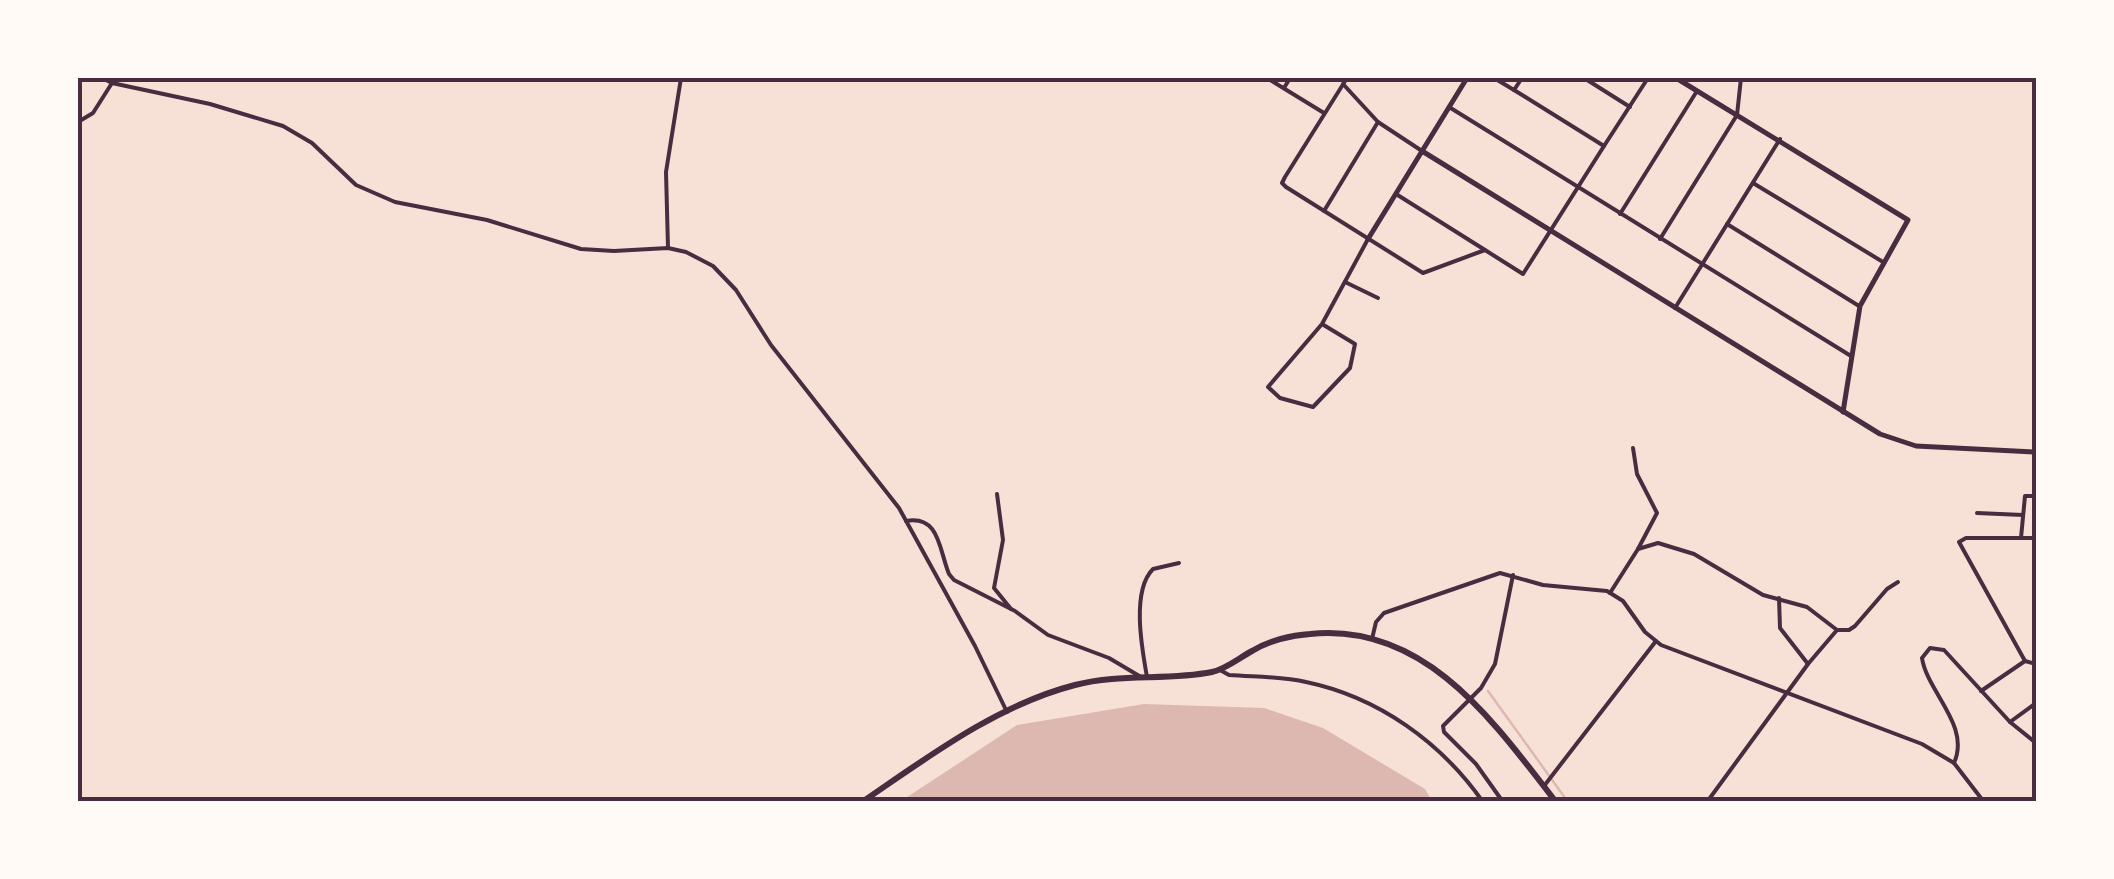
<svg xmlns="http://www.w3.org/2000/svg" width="2114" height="879" font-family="'DM Sans',sans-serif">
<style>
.water{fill:#dcb8b0}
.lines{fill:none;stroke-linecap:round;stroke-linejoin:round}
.stream{stroke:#dcb8b0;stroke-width:2.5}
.minor{stroke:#4a2c40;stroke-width:4}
.tertiary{stroke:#4a2c40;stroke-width:5}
.primary{stroke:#4a2c40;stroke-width:6}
.neatline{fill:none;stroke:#4a2c40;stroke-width:4}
</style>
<rect width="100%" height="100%" fill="#f7e1d7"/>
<polygon class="water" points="1144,704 1264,708 1323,728 1425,789 1432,801 901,801 1017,725"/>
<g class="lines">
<polyline class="stream" points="1488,691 1568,802"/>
<g class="minor">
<polyline points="102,78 112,83 210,104 283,126 312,143 356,185 395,202 487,220 581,249 614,251 668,248 686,252 713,266 736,290 771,345 899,508 975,646 1007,712"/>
<polyline points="1267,78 1324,113"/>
<polyline points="1347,78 1285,177 1282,183 1286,187 1423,273 1485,250 1523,274 1604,146 1514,90 1522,78"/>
<polyline points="1494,78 1514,90"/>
<polyline points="1584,78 1630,107"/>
<polyline points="1343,84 1378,122 1422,151"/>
<polyline points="1284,88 1290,78"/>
<polyline points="1449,107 1851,356"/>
<polyline points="78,122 93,113 112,83"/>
<polyline points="1604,146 1648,78"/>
<polyline points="1753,183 1883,262"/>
<polyline points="1396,194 1485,250"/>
<polyline points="1324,211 1378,122"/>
<polyline points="1620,214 1697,91"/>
<polyline points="1727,224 1859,306"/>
<polyline points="1660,239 1737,115 1741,78"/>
<polyline points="668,248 666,172 681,78"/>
<polyline points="1345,282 1378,298"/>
<polyline points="1675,308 1780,139"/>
<polyline points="1322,324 1355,344 1350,368 1313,407 1280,398 1268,387 1322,324 1368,239"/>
<polyline points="1633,448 1637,474 1657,513 1638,549"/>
<polyline points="997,494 1003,540 994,588 1011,609"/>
<polyline points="1977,513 2023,515"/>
<path d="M906,521C940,515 939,550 949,574L954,580L1015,611L1048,635L1109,658L1141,677"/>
<polyline points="2021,538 2025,496 2036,496"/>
<polyline points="2036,538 1966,538 1959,542 2025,661 2036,664"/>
<polyline points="1610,593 1638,549 1658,543 1694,554 1763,595 1807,607 1837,630 1808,664 1707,802"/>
<polyline points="1779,598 1780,628 1808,664"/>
<polyline points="1837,630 1849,630 1855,626 1887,589 1898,582"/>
<polyline points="1372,639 1376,622 1384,613 1500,573 1543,585 1607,591 1623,601 1645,632 1661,645 1922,744 1954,763 1984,802"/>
<path d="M1220,670L1229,675C1255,677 1281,676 1306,682C1378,697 1441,742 1483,802"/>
<path d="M1147,677C1142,649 1131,591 1153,569L1179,563"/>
<polyline points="1981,691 2025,661"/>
<polyline points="2010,722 2036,703"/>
<path d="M1954,763C1971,725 1927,692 1922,658L1930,648L1944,650L2010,722L2036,743"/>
<polyline points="1544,786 1656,641"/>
<polyline points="1503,802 1476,764 1444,732 1443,726 1481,688 1495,664 1513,575"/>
</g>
<g class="tertiary">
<polyline points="1676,78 1908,220 1860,306 1843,412"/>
<polyline points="1422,151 1880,434 1916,446 2036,452"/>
<polyline points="1368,239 1467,78"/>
</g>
<path class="primary" d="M862,802C928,757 997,705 1075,685C1120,673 1167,681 1212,672C1226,669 1239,658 1252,651C1268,641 1291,635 1310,634C1425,622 1494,722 1556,802"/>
</g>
<rect width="2114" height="879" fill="none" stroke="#fffaf5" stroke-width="160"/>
<rect x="80" y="80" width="1954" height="719" class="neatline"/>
</svg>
